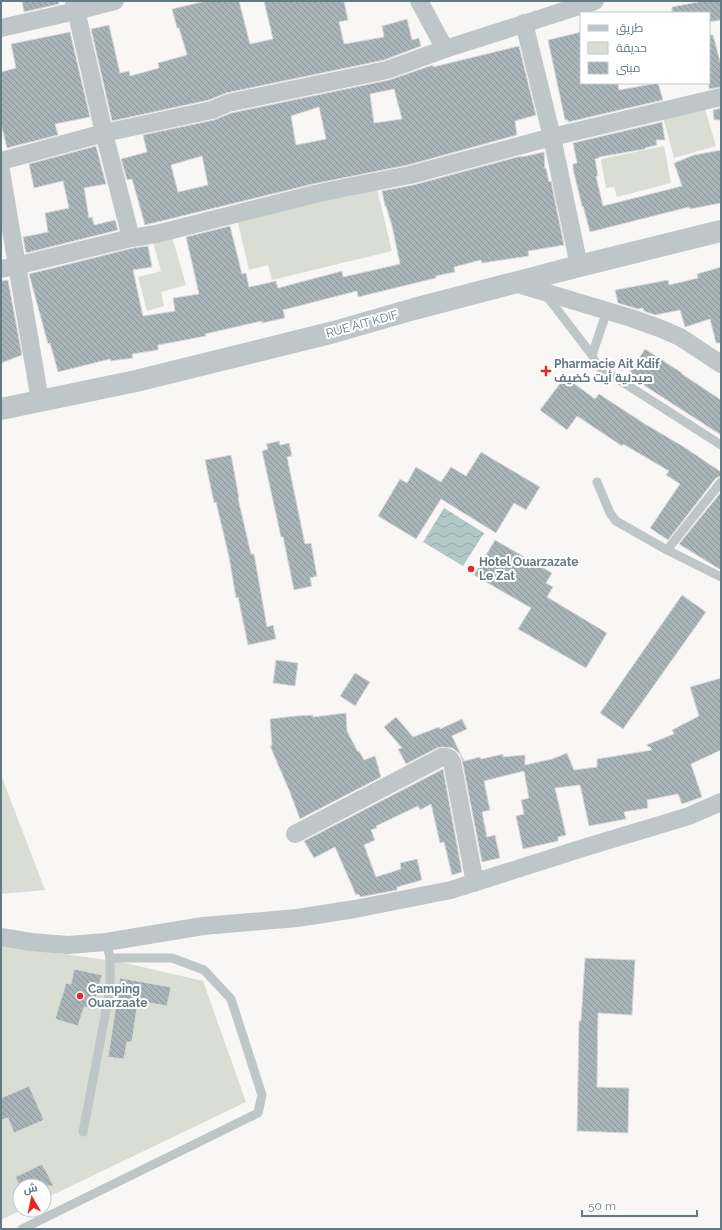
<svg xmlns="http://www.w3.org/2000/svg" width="722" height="1230" font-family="Raleway,Cairo,sans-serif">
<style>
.park{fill:#d9ddd4}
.water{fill:url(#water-waves)}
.building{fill:url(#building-back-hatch);stroke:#dad9d7;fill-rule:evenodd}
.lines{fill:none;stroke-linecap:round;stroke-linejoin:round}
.service{stroke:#bfc6c8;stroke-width:9}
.minor{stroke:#bfc6c8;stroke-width:18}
.tertiary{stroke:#bfc6c8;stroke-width:22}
.poi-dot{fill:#ea2623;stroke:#fff;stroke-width:1.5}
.labels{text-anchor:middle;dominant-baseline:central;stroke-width:4;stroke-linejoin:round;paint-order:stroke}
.street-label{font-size:12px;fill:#627a81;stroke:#fff}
.poi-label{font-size:12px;font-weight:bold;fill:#627a81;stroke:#fff;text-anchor:start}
</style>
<defs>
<pattern id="water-waves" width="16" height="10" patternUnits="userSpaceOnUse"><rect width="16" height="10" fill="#b4c7c7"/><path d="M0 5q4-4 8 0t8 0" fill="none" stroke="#96a7a7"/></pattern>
<pattern id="building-back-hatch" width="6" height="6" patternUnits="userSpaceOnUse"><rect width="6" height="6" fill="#a8b4b7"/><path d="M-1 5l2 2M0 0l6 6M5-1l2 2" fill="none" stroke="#8c979a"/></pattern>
</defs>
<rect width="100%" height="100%" fill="#f8f7f5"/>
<g class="park">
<polygon points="704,106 716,146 674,158 663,117"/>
<polygon points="664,146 671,183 617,197 614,187 606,188 601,161 602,159"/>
<polygon points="376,185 392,251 272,280 268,265 249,270 237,219"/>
<polygon points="171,233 186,285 161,292 164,306 147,311 138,277 161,271 152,238"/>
<polygon points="1,775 45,890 1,894"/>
<polygon points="1,945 121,962 203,981 246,1102 44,1199 44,1186 20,1186 20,1210 22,1210 1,1220"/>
</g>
<polygon class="water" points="444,508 484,533 463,566 423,542"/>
<g class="building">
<polygon points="22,1 58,1 59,4 24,12"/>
<polygon points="206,1 239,1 250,44 273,39 264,1 344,1 348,20 339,22 344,44 384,37 382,26 407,19 412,40 419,38 421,46 384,60 226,93 209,100 112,121 91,29 109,25 120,73 129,71 130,76 159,68 158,63 187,55 179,28 177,28 172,9"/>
<polygon points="703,1 721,1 721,20 709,22 709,13 672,13 672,7"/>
<polygon points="70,32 90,117 55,124 58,135 7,148 1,124 1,72 16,68 11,44"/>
<polygon points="581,32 581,83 618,83 619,90 658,83 663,100 568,122 568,120 565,120 548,40"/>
<polygon points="709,35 713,35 721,65 721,87 709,89"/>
<path d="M519,46L536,115L515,121L517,135L408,165L313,184L145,225L132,179L127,180L121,159L147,152L143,135L214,120L231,113L389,80L433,65V67ZM394,89L402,119L374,123L370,94ZM319,107L326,139L296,145L291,116ZM202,156L208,185L178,192L171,165Z"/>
<polygon points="721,108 721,120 714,120 713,110"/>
<polygon points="662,122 665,140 656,140 657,145 645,148 645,149 599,157 599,158 595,159 598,176 596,176 603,206 682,186 674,163 694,155 721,150 721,203 690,209 689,207 590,232 583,206 582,206 573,169 573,164 577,163 573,143"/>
<polygon points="96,146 106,184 84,188 89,218 92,217 94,225 115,220 118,230 26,253 23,237 48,232 45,213 69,208 63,181 34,188 29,164"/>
<polygon points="544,152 545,169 546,168 549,182 551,181 564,245 528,251 529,256 482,263 481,260 454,267 455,272 436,276 436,278 358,297 357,291 283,310 285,318 262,323 262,321 205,334 206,336 158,345 158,350 132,354 133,358 111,361 110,359 58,372 50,343 48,344 29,274 133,248 148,246 152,267 133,270 143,316 175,311 173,298 199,294 186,237 230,226 242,274 246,273 249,287 276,281 278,288 342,271 343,277 400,264 392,226 386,206 385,206 382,191 413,185 521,156 521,157"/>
<polygon points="721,267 721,343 716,343 710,319 685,327 680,310 655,315 644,311 643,308 638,309 618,303 615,290 668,280 669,285 698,278 697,274"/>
<polygon points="8,280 22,355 1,363 1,281"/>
<polygon points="645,349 682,373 682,374 721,400 721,435 628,375"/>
<polygon points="565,377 595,399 599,394 645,424 684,447 721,472 721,476 716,478 668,540 650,528 680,484 666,475 669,471 623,444 622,446 577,416 567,430 540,410"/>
<polygon points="279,441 280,445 289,443 292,456 287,457 305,544 311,543 317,576 310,578 312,586 294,590 283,537 281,537 262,451 268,449 266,444"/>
<polygon points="481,452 540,487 526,510 514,503 496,533 441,499 416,539 378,516 400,479 407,483 416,467 441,482 451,467 466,476"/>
<polygon points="231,455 239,498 238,498 251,554 254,554 267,627 273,625 276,639 248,645 238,597 236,598 229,557 216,502 214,503 205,460"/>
<polygon points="721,492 721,570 679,544"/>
<polygon points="495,540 552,573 546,583 553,587 547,597 607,633 586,668 518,629 531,608 474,575"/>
<polygon points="682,595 706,612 623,729 600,713"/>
<polygon points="276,660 298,663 295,686 273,683"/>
<polygon points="355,673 370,682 355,706 340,696"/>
<polygon points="721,678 721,750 691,764 702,797 682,804 678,794 647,800 648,808 624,812 626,819 589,826 580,785 555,788 566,835 558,837 558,841 523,849 516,816 524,814 521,800 529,798 524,771 484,781 490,810 482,812 487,837 495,835 500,858 482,862 462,760 460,754 453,748 442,747 437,748 406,764 398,749 402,748 384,727 396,717 413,737 439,727 440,729 462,719 467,729 452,736 464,761 480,757 481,759 503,754 503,757 525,755 525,765 552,759 567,753 574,770 597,767 597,759 652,750 651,748 646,745 674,734 672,730 699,716 690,687"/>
<polygon points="346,713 347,731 358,752 359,751 364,760 375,756 381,777 300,819 289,790 270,746 272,746 270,719 295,716 313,715 313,717"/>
<polygon points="443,769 462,872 452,875 444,842 440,843 431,804 420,810 418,806 376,826 377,828 371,830 375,840 364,845 376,877 401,869 400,863 417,859 422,880 397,887 397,890 360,897 359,894 356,895 335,847 314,858 304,841"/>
<polygon points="585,958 635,960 632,1015 598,1013 597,1087 629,1088 628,1133 577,1131 579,1021 581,1021"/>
<polygon points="74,969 102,975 93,1009 84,1007 78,1026 55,1019 66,983 71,984"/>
<polygon points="120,978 171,987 167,1006 138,1001 132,1042 127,1042 124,1059 108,1057"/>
<polygon points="29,1086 44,1120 14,1133 8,1118 1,1120 1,1098"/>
<polygon points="42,1164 54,1186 20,1186 15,1177"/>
</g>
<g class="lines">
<g class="service">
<polyline points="546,295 592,355 595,361 599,367 721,445"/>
<polyline points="592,355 607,311"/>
<polyline points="597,482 610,513 616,521 667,550 721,577"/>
<polyline points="667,550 721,482"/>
<polyline points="83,1132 110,990 110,958 106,942"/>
<polyline points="22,1229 258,1113 262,1095 231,999 204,970 172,958 110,958"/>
</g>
<g class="minor">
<polyline points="74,1 104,133 131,238"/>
<polyline points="419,1 445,49"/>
<polyline points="524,23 552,137 579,266"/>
<polyline points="1,28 76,11 115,1"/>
<polyline points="1,161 104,133 212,110 228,103 387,70 445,49 595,1"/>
<polyline points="1,171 40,401"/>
<polyline points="1,269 16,266 131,238 156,234 315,194 348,187 410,175 552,137 721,97"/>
<polyline points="514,283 631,318 659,328 680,337 721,364"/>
<path d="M295,834L442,757C447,757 450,757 452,762L475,883"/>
<polyline points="1,937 31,942 68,945 106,942 203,926 297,918 355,909 451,890 583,848 689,816 721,802"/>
</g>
<polyline class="tertiary" points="1,409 136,381 334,332 414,309 579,266 721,231"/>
</g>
<g class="poi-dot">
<path d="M544 365h4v4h4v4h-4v4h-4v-4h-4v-4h4z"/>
<circle cx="471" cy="569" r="4"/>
<circle cx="80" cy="996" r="4"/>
</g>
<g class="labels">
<g class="street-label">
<text transform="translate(362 324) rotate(-15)">RUE AIT KDIF</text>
</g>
<g class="poi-label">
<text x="554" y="364">Pharmacie Ait Kdif<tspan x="554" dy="14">صيدلية أيت كضيف</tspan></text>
<text x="479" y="562">Hotel Ouarzazate<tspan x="479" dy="14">Le Zat</tspan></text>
<text x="88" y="989">Camping<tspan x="88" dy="14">Ouarzaate</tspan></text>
</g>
</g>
<rect width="722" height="1230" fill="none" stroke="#627a81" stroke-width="4"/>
<rect x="580" y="12" width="130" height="72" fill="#ffffff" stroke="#c0cacd"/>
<rect x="588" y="25" width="20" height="6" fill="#bfc6c8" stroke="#c0cacd"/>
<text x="616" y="32" font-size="12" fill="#627a81">طريق</text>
<rect x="588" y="42" width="20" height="12" fill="#d9ddd4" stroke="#c0cacd"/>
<text x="616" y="52" font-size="12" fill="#627a81">حديقة</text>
<rect x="588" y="62" width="20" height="12" fill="url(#building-back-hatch)" stroke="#c0cacd"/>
<text x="616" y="72" font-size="12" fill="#627a81">مبنى</text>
<g transform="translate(32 1198) rotate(351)"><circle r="19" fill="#ffffff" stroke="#c0cacd"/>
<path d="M0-3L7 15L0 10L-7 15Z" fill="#ea2623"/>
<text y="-6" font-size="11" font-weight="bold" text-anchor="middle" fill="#627a81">ش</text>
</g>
<path d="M582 1210v6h115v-6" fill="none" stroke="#627a81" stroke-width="2"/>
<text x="588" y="1210" font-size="12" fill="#627a81" stroke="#ffffff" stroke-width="3" paint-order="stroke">50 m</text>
</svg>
